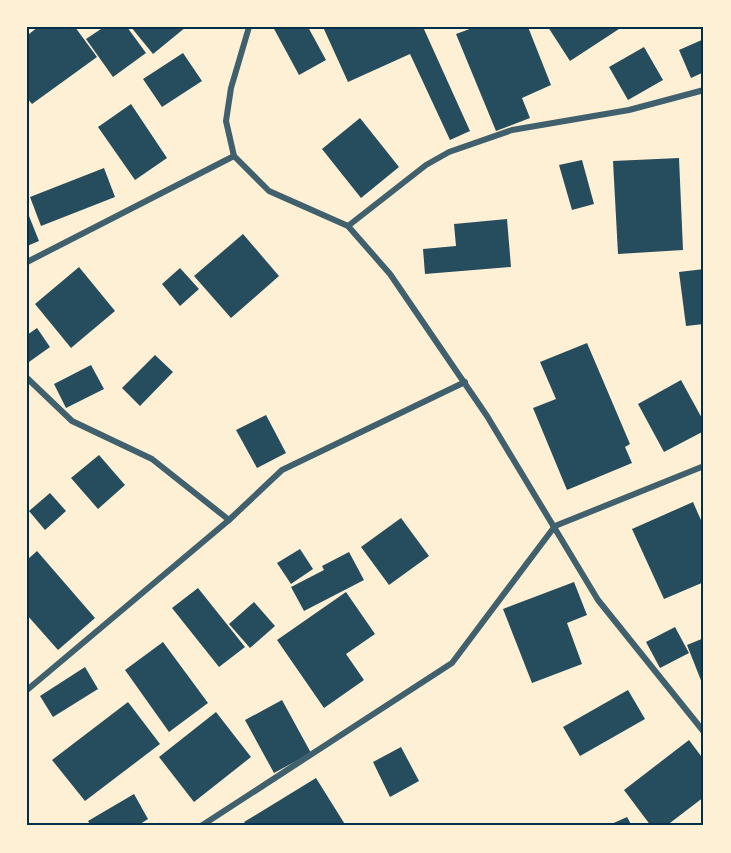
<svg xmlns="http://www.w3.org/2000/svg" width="731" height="853" font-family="Figtree,sans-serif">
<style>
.building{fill:#264d5e}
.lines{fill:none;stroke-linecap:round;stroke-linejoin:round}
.minor{stroke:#3f606c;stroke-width:6}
.neatline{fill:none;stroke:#003049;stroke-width:2}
</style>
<rect width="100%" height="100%" fill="#fdf0d5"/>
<g class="building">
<polygon points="38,27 75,27 97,57 32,104 27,98 27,31 29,34"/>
<polygon points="104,27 127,27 146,53 113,77 86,39"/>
<polygon points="131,27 186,27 153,54"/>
<polygon points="273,27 308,27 326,60 299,75"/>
<polygon points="323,27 423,27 470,131 450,140 410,54 348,82"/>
<polygon points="475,27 528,27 551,85 522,98 530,118 496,131 456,34"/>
<polygon points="548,27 618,27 619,29 570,61"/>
<polygon points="704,39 704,72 691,78 679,50"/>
<polygon points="644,47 663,80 628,100 609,67"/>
<polygon points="183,53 202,81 162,107 143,79"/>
<polygon points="131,104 167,158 135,180 98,127"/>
<polygon points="360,118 399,167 361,198 322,149"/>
<polygon points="679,158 683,250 618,254 613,161"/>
<polygon points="582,160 594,204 572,210 559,165"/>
<polygon points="104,168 115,197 41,226 30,197"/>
<polygon points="27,211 39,241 27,246"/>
<polygon points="507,219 511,267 425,274 423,249 456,246 454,224"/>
<polygon points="243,234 279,276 231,318 194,276"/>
<polygon points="79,267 115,311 71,348 35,304"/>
<polygon points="180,268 199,289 180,306 162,284"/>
<polygon points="704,269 704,324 686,326 679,272"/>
<polygon points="37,328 50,347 29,362 27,335"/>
<polygon points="587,343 630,444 625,447 632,463 567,490 533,408 556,399 540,362"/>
<polygon points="155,355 173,372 140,406 122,388"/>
<polygon points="91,365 104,389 66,408 54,384"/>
<polygon points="681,380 704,422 704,431 664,452 638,404"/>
<polygon points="266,415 286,453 257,468 236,430"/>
<polygon points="99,455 125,485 98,509 71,478"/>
<polygon points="50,493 66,511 45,530 29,511"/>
<polygon points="693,502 704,527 704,582 664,599 632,529"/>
<polygon points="401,518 429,556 389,585 361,547"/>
<polygon points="300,549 313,569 291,584 277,563"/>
<polygon points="37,551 95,618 58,650 27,615 27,560"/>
<polygon points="349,552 364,580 304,611 291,587 324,570 322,566"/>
<polygon points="574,582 587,615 567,623 582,664 532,683 503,609"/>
<polygon points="198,588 245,647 219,667 172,608"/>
<polygon points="346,592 375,634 346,654 364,680 324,708 277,640"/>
<polygon points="254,602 275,626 250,648 229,624"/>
<polygon points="675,627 689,653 660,668 646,642"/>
<polygon points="704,638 704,688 687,645"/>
<polygon points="163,642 208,703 169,732 125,670"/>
<polygon points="85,667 98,689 53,717 40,696"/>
<polygon points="628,690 645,719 580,756 563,727"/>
<polygon points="282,700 311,753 274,773 245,720"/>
<polygon points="128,702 160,744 85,801 52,760"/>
<polygon points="216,712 251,757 194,802 159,757"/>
<polygon points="689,740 704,760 704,797 666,826 651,826 624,790"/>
<polygon points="401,747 419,781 390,797 373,762"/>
<polygon points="316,778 346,826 247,826 244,822"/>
<polygon points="134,794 148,819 137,826 91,826 88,821"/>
<polygon points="627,817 632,826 607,826"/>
</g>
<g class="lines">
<g class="minor">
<polyline points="249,27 231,88 226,121 234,156 269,191 348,226 390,274 487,416 598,600 704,732"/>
<polyline points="348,226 426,165 449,152 512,130 629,110 704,90"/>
<polyline points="27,262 234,156"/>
<polyline points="27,378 72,421 152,459 229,520"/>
<polyline points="27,690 229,520 282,470 465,382"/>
<polyline points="201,826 452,663 555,526 704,466"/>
</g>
</g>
<rect width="731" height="853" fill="none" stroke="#fdf0d5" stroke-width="57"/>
<rect x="28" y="28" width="674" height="796" class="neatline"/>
</svg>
